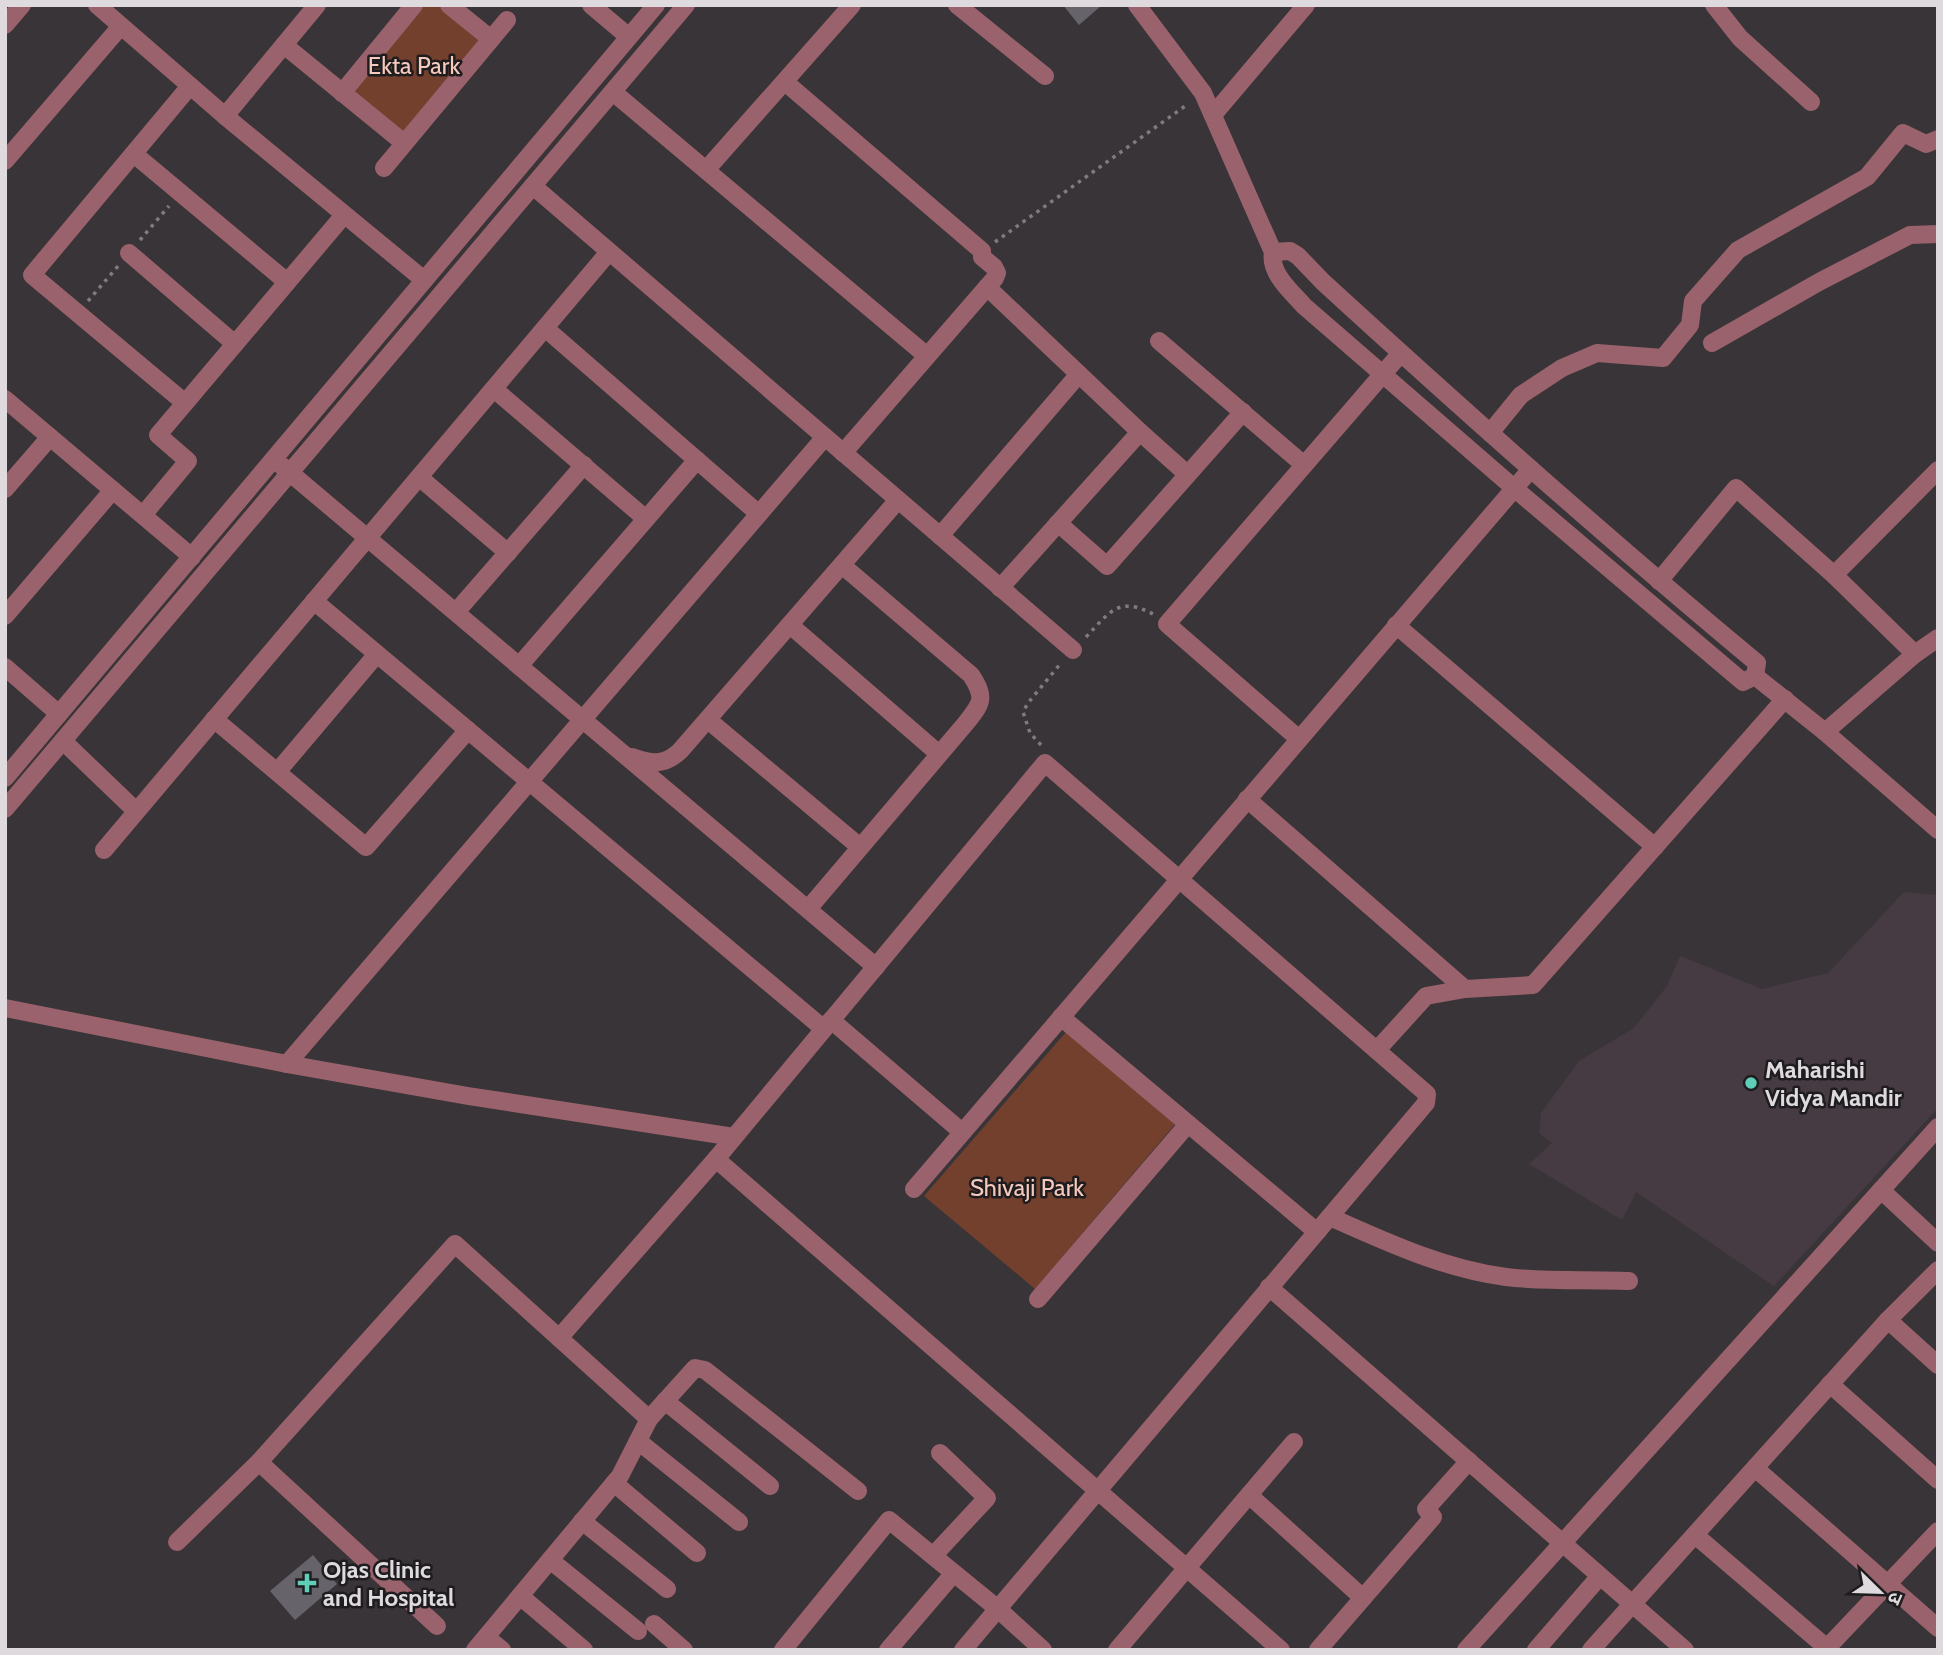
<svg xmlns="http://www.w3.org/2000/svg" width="1943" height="1655" font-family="Cabin,'Noto Sans Devanagari',sans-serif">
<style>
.built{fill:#463b43}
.green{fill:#74402e}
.building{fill:#66646a}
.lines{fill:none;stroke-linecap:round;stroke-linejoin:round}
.path{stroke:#807b7e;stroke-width:3.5;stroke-dasharray:3.5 5;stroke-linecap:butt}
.minor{stroke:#9a626c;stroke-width:18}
.poi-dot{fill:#5eceb8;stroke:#1e1c1e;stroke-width:2.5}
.labels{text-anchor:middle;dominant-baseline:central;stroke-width:5;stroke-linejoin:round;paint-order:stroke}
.park-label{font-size:24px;fill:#f5c9bb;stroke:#1e1c1e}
.poi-label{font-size:24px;font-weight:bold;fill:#dedadd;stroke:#1e1c1e;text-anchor:start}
</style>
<rect width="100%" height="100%" fill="#393437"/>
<polygon class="built" points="1904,892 1938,895 1938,1108 1774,1286 1636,1192 1622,1220 1529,1164 1552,1143 1539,1133 1541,1113 1579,1061 1634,1028 1667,986 1680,956 1762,989 1828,973"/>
<g class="green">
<polygon points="419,5 437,5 479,41 402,134 349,89"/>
<polygon points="1066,1032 1176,1123 1035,1289 924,1196"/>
</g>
<g class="building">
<polygon points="1063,5 1102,5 1079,25"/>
<polygon points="313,1555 337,1584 295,1620 270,1591"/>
</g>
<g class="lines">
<g class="path">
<polyline points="140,240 169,206"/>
<polyline points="995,242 1188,104"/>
<polyline points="88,301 119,265"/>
<path d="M1086,637C1110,612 1118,595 1155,615"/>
<polyline points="1041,745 1030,733 1023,712 1028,703 1061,663"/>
</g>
<g class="minor">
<polyline points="97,5 225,116 424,280"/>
<polyline points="449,5 491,39"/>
<polyline points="591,5 629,37"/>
<polyline points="957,5 1045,76"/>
<path d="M1137,5L1203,93L1273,252C1269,273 1291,291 1304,306L1514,488L1743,682L1755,676"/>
<polyline points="1714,5 1740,38 1811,102"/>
<polyline points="5,25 22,5"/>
<polyline points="284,45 404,143"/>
<polyline points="785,82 982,251 982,257 994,267 997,273 995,278 843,453"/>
<polyline points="613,92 927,356"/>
<polyline points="342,93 414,5"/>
<polyline points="1213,115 1306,5"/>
<polyline points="225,116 317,5"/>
<polyline points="134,154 287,282"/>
<polyline points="5,161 121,26"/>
<polyline points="384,168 507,20"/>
<polyline points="706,170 852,5"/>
<polyline points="533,186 1073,650"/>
<path d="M1273,252L1290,251L1298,256L1323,282C1465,412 1609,540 1757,663L1755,676"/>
<polyline points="129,253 235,344"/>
<polyline points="987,287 1140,432 1187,474"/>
<polyline points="545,328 759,514"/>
<polyline points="1159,341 1303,464"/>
<polyline points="1712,343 1819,282 1910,235 1938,234"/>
<polyline points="494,389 646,519"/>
<polyline points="5,399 192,557"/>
<polyline points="185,403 32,275 190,86"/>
<polyline points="1490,433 1521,395 1562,368 1597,353 1663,358 1690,325 1693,301 1738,250 1867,177 1903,133 1926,144 1938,139"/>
<polyline points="282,466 876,967"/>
<polyline points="419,477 508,553"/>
<polyline points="5,489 50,437"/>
<polyline points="143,515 188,461 158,435 344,215"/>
<polyline points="1058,523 1107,566 1243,412"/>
<polyline points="940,536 1079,374"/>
<polyline points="1834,575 1938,470"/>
<polyline points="1659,581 1736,488 1834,575 1915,654"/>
<polyline points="1000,588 1140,432"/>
<polyline points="314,601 824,1029"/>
<polyline points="456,612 584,465"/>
<polyline points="5,616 113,490"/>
<polyline points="790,625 939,754"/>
<polyline points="1396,625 1655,847"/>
<polyline points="519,666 697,460"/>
<polyline points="5,667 59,714"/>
<polyline points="1755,676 1825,732 1938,830"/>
<polyline points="214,719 366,847 468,730"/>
<polyline points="708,720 860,847"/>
<polyline points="1825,732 1915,654 1938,638"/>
<polyline points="1299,739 1167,624 1401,353"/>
<polyline points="63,741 136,811"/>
<path d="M632,757C651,764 664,766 680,751L898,500"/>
<polyline points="278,771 377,654"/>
<polyline points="5,778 656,5"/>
<polyline points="1247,799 1465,989"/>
<polyline points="5,809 686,5"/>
<polyline points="104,850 609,252"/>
<path d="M808,909L966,723C982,703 986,698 971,675L843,566"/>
<polyline points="5,1008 287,1064 468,1096 734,1137"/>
<polyline points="1061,1017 1317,1232"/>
<polyline points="831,1020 962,1132"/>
<polyline points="1377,1050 1426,996 1465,989 1533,985 1785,699"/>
<polyline points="287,1064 825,437"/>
<polyline points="716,1159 1281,1650"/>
<polyline points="914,1189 1531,469"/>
<polyline points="1881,1190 1938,1243"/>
<path d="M1330,1217C1386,1242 1444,1269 1506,1277C1547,1282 1589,1279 1629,1281"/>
<polyline points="1269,1287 1685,1650"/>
<polyline points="1038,1299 1188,1124"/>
<polyline points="1888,1320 1938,1365"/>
<polyline points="559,1338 716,1159 1045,763 1427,1094 1426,1103 963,1650"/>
<polyline points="1830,1384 1938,1480"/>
<polyline points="665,1401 770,1486"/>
<polyline points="638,1441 739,1522"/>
<polyline points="259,1462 437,1626"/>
<polyline points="1755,1468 1938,1628"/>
<polyline points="614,1483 697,1553"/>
<polyline points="1249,1495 1363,1598"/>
<polyline points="582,1521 667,1589"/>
<polyline points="1695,1535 1827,1648"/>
<polyline points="177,1542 259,1462 455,1244 649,1419 695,1368 705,1370 858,1491"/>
<polyline points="933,1556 987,1498 940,1453"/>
<polyline points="550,1560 638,1631"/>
<polyline points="520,1596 584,1650"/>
<polyline points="654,1624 684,1650"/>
<polyline points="486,1637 502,1650"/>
<polyline points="475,1650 620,1476 649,1419"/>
<polyline points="783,1650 889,1520 998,1609 1043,1650"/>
<polyline points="888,1650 954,1573"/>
<polyline points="1117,1650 1294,1442"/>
<polyline points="1318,1650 1433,1517 1426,1509 1469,1461"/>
<polyline points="1466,1650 1938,1127"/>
<polyline points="1536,1650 1600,1576"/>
<polyline points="1591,1650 1888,1320 1938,1270"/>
<polyline points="1825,1650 1938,1531"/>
</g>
</g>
<g class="poi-dot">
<circle cx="1751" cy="1083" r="7"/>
<path d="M303.5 1572.5h7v7h7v7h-7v7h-7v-7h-7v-7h7z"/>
</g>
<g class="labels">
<g class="park-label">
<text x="414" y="65">Ekta Park</text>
<text x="1027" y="1187">Shivaji Park</text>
</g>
<g class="poi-label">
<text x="1765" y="1069">Maharishi<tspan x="1765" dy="28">Vidya Mandir</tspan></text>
<text x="323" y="1569">Ojas Clinic<tspan x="323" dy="28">and Hospital</tspan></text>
</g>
</g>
<rect width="1943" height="1655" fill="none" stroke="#dedadd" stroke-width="14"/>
<g transform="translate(1880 1592) rotate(113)" stroke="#1e1c1e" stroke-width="5" paint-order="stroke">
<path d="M0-5L12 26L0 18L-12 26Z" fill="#dedadd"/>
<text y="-10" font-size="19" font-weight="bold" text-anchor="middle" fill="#dedadd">उ</text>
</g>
</svg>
